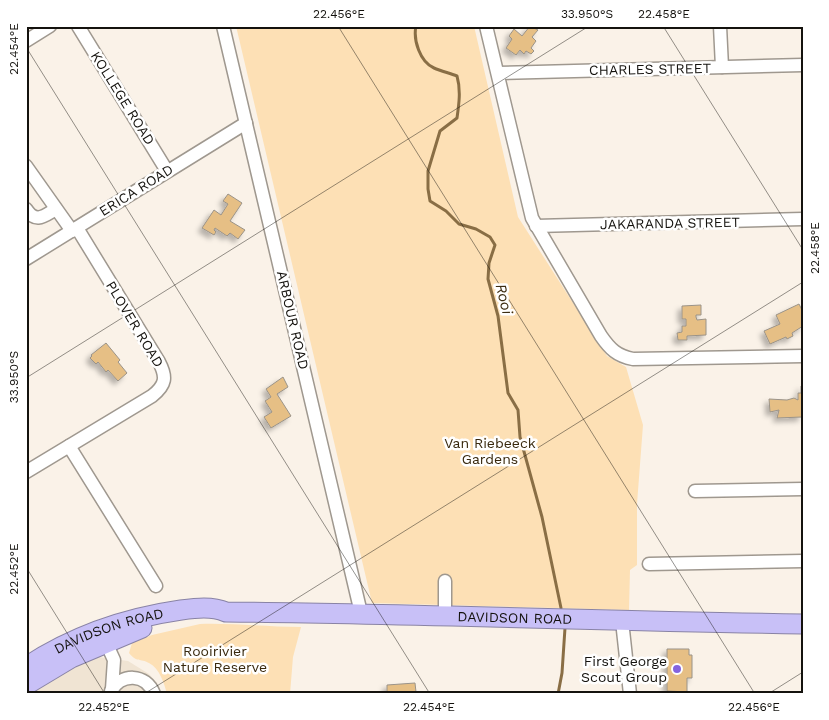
<svg xmlns="http://www.w3.org/2000/svg" width="829" height="720" font-family="'Work Sans',sans-serif">
<style>
.built{fill:#f0e4d3}
.green{fill:#fde0b5}
.lines{fill:none;stroke-linecap:round;stroke-linejoin:round}
.stream{stroke:#896e45;stroke-width:3}
.building{fill:#e6bf85;stroke:#9a9389;filter:url(#shadow)}
.minor-casing{stroke:#9f988f;stroke-width:15}
.highway-casing{stroke:#8983a5;stroke-width:21}
.minor{stroke:#fff;stroke-width:12}
.highway{stroke:#c8c0f7;stroke-width:19}
.ticks{fill:none;stroke:#14120e;stroke-width:1;stroke-opacity:0.45}
.poi-dot{fill:#8464df;stroke:#fff;stroke-width:2}
.labels{text-anchor:middle;dominant-baseline:central;stroke-width:5;stroke-linejoin:round;paint-order:stroke}
.street-label{font-size:14px;fill:#14120e;stroke:#fff}
.park-label{font-size:14px;fill:#38280d;stroke:#fff}
.poi-label{font-size:14px;fill:#14120e;stroke:#fff;text-anchor:end}
.water-label{font-size:15px;font-style:italic;fill:#3d2d12;stroke:#fff}
.neatline{fill:none;stroke:#14120e;stroke-width:2}
.ticks-label{font-size:12px;text-anchor:middle;fill:#14120e}
</style>
<defs>
<filter id="shadow"><feDropShadow dx="-4" dy="4" stdDeviation="2.5" flood-color="#0004"/></filter>
</defs>
<rect width="100%" height="100%" fill="#faf2e8"/>
<polygon class="built" points="99,657 128,661 149,674 157,683 159,694 28,694 86,658"/>
<g class="green">
<polygon points="236,26 474,26 518,217 607,356 626,367 643,425 637,504 637,565 630,570 629,610 372,603"/>
<path d="M200,624C234,623 267,627 301,627L293,657L290,694H167C164,683 160,669 149,663C140,658 137,663 129,653L132,643L152,635Z"/>
</g>
<g class="lines">
<g class="stream">
<path d="M416,26C413,40 420,62 434,68C441,71 449,73 457,76C461,90 459,104 457,118L440,131L428,171V189L430,201L446,211L459,224L476,229L490,237L495,245L489,263L488,279L498,316L508,393L518,410L520,437L542,517L561,608"/>
<polyline points="558,694 562,673 565,628"/>
</g>
</g>
<g class="building">
<polygon points="530,26 538,30 532,37 536,41 531,48 534,51 531,54 526,51 524,54 520,50 516,55 506,48 512,39 509,36 514,29 522,36"/>
<polygon points="228,194 242,203 230,221 245,230 238,239 230,233 227,236 215,228 214,230 216,232 214,235 202,228 214,210 221,215 228,204 223,201"/>
<polygon points="799,304 803,312 803,326 792,333 793,336 787,339 786,337 770,344 764,331 780,324 776,315"/>
<polygon points="701,305 701,315 696,315 696,317 697,320 706,319 706,335 687,336 687,340 678,340 677,333 682,332 682,326 686,326 686,319 682,319 682,306"/>
<polygon points="106,343 120,360 118,362 127,373 118,381 108,370 106,372 98,362 96,364 90,358 92,356 91,355"/>
<polygon points="283,377 288,387 277,394 291,416 271,428 264,417 272,412 265,401 271,397 266,389"/>
<polygon points="801,386 803,386 802,417 777,418 779,410 770,412 769,399 787,400 794,398 798,400 798,393 801,393"/>
<polygon points="667,649 689,649 689,655 692,655 692,678 687,678 687,692 667,691"/>
<polygon points="415,683 416,692 420,692 420,694 387,694 387,685"/>
</g>
<g class="lines">
<defs>
<g id="minor">
<polyline points="78,26 167,171"/>
<polyline points="223,26 361,613"/>
<path d="M486,26L532,218L601,336C610,349 617,356 633,359L803,356"/>
<polyline points="720,26 722,67"/>
<polyline points="26,41 50,26"/>
<polyline points="498,73 803,65"/>
<polyline points="26,166 72,231"/>
<path d="M26,209C36,224 44,216 56,209"/>
<polyline points="536,226 803,219"/>
<polyline points="26,259 246,123"/>
<polyline points="69,446 156,586"/>
<path d="M26,472L152,396C166,385 167,377 159,362L77,228"/>
<polyline points="695,491 803,489"/>
<polyline points="649,564 803,561"/>
<polyline points="445,581 445,615"/>
<polyline points="622,621 630,694"/>
<polyline points="103,636 114,660 112,689"/>
<path d="M111,691C121,673 146,673 154,694"/>
</g>
<g id="highway">
<path id="s1" d="M26,667C73,636 125,618 181,610C196,608 212,606 226,612C419,614 611,621 803,624"/>
<polyline points="26,685 71,658 142,628"/>
</g>
</defs>
<use href="#minor" class="minor-casing"/>
<use href="#highway" class="highway-casing"/>
<use href="#minor" class="minor"/>
<use href="#highway" class="highway"/>
</g>
<path class="ticks" d="M338,26L755,694M663,26L803,250M26,47L430,694M26,378L589,26M26,567L105,694M144,694L803,282M768,694L803,672"/>
<circle class="poi-dot" cx="677" cy="669" r="5"/>
<g class="labels">
<g class="street-label">
<text transform="translate(650 69) rotate(-1)">CHARLES STREET</text>
<text transform="translate(123 98) rotate(58)">KOLLEGE ROAD</text>
<text transform="translate(136 190) rotate(-32)">ERICA ROAD</text>
<text transform="translate(670 223) rotate(-1)">JAKARANDA STREET</text>
<text transform="translate(293 320) rotate(77)">ARBOUR ROAD</text>
<text transform="translate(135 324) rotate(59)">PLOVER ROAD</text>
<text stroke="none"><textPath href="#s1" startOffset="501">DAVIDSON ROAD</textPath></text>
<text stroke="none"><textPath href="#s1" startOffset="91">DAVIDSON ROAD</textPath></text>
</g>
<g class="park-label">
<text x="490" y="443">Van Riebeeck<tspan x="490" dy="16">Gardens</tspan></text>
<text x="215" y="651">Rooirivier<tspan x="215" dy="16">Nature Reserve</tspan></text>
</g>
<g class="poi-label">
<text x="667" y="661">First George<tspan x="667" dy="16">Scout Group</tspan></text>
</g>
<g class="water-label">
<text transform="translate(504 299) rotate(76)">Rooi</text>
</g>
</g>
<rect width="829" height="720" fill="none" stroke="#ffffff" stroke-width="55"/>
<rect x="28" y="28" width="774" height="664" class="neatline"/>
<g class="ticks-label">
<text x="339" y="18">22.456°E</text>
<text x="587" y="18">33.950°S</text>
<text x="664" y="18">22.458°E</text>
<text transform="translate(14 49) rotate(-90)" y="4">22.454°E</text>
<text transform="translate(815 248) rotate(-90)" y="4">22.458°E</text>
<text transform="translate(14 377) rotate(-90)" y="4">33.950°S</text>
<text transform="translate(14 569) rotate(-90)" y="4">22.452°E</text>
<text x="104" y="711">22.452°E</text>
<text x="429" y="711">22.454°E</text>
<text x="754" y="711">22.456°E</text>
</g>
</svg>
